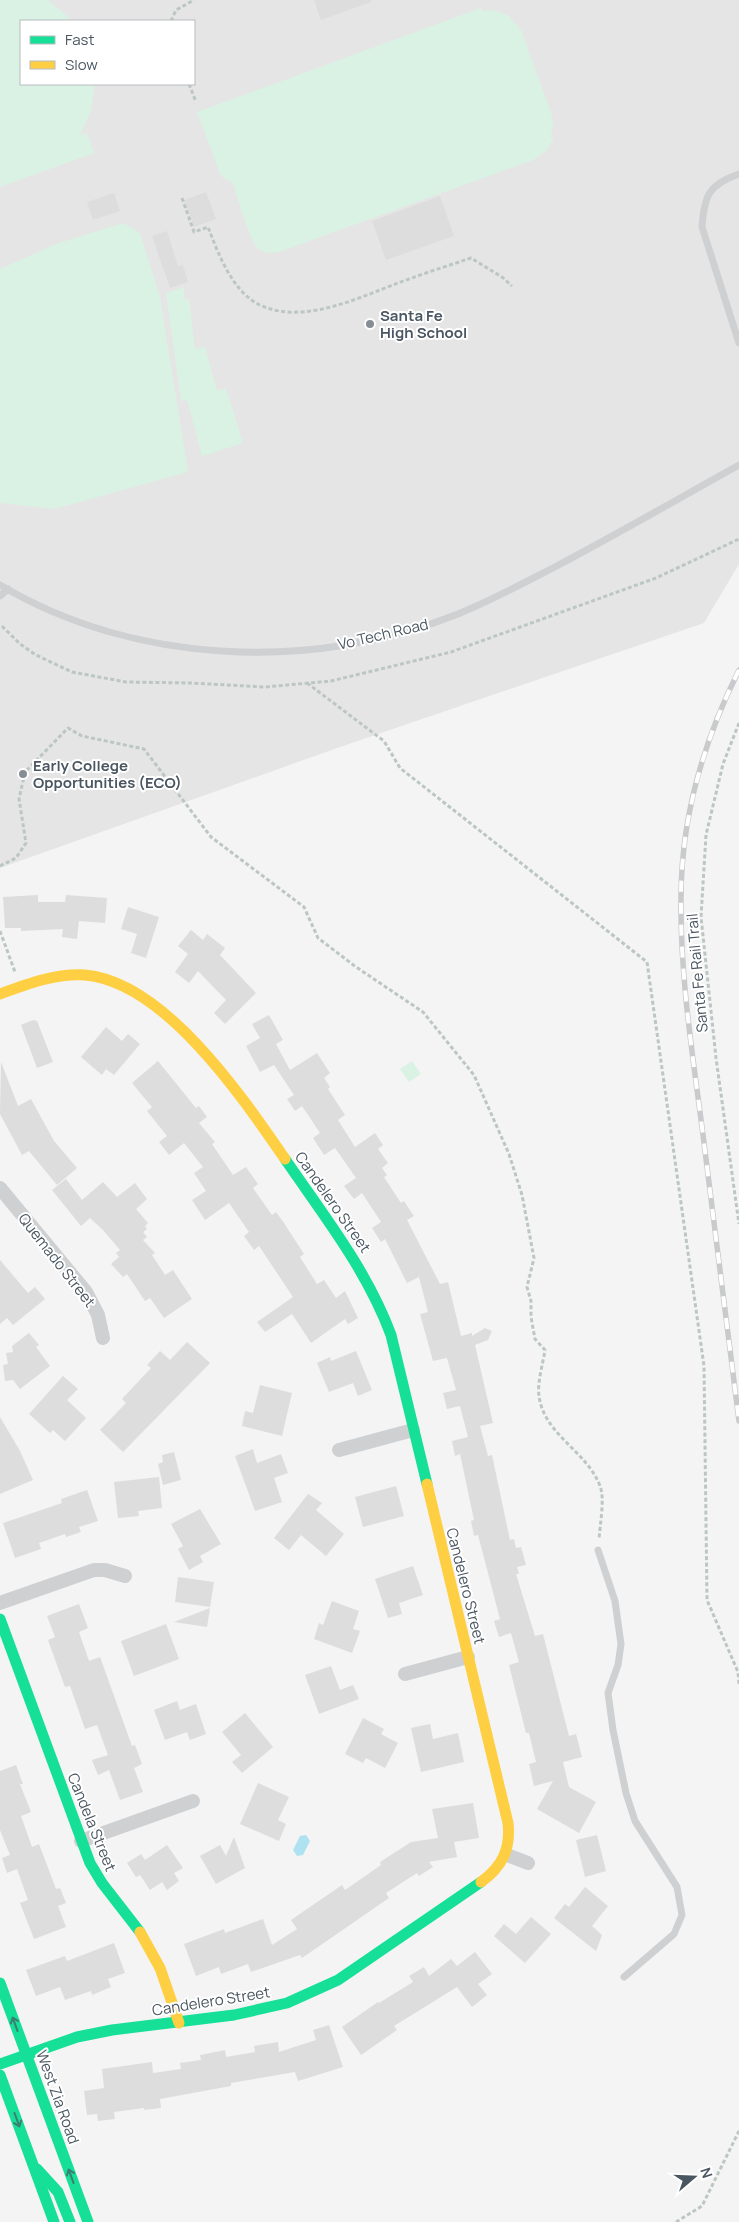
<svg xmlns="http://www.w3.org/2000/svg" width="739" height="2222" font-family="Manrope,sans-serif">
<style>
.education{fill:#e6e5e6;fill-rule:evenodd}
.green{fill:#d9f2e3}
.water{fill:#aee2f0}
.building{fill:#ddddde}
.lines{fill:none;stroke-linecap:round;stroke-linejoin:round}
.path{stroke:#bcc7c4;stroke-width:3;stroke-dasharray:4 2.5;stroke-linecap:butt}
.lane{stroke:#ced0d2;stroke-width:7}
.street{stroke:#ced0d2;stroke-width:14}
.fast{stroke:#16e098;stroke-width:11}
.slow{stroke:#ffcf43;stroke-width:11}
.rail-casing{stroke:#c9cacc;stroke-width:5.5}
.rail{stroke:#fff;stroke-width:4;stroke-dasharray:11;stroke-linecap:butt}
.oneway{stroke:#3a7f72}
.poi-dot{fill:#868d94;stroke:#fff;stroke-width:2}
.labels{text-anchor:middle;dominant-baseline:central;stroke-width:4;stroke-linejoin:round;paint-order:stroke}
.poi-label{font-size:15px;font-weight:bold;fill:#4a5661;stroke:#fff;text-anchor:start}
.street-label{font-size:15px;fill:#4a5661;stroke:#fff}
</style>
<rect width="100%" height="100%" fill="#f4f4f4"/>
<path class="education" d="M0,0H739V564L704,623L343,746L0,868ZM21,21H194V84H21Z"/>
<g class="green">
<polygon points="0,0 48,0 73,21 21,21 21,84 95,84 91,111 80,135 87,133 94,153 0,187"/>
<path d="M481,8L482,11L493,10L509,16L521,30L551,113L553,124L551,137L554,138L546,151L533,160L279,252C270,254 263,253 257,247C248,236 238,198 233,183L221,176L197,112Z"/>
<polygon points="123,223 140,233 160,297 188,472 54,509 0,503 0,269 56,244"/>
<polygon points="184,287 184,299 189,299 195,349 205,347 217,391 226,388 243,443 202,456 187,400 181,401 166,293"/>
<polygon points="412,1061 421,1074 409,1082 400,1069"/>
</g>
<polygon class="water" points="306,1835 310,1841 303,1855 297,1856 293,1850 300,1836"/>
<g class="building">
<polygon points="314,0 371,0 371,2 321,20"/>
<polygon points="206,192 216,219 194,227 184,200"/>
<polygon points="114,193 120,211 93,220 87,202"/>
<polygon points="440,196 454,236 386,260 372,221"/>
<polygon points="167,231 178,266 183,265 188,282 170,288 152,236"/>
<polygon points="38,895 38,902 65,902 66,895 107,898 105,923 79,921 77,939 62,937 63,929 21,931 21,928 5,928 3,897"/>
<polygon points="128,907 159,917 146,958 131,953 137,934 121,929"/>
<polygon points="191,930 203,940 207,934 225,948 220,955 256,993 225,1024 214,1013 226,1000 198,971 189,983 175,972 188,954 178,946"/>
<polygon points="269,1015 283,1040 276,1044 290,1070 317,1053 330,1073 324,1078 330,1087 328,1089 345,1115 338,1120 355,1147 375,1133 383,1145 378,1149 388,1163 382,1168 387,1175 384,1177 401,1203 404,1201 414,1216 407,1220 440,1284 448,1282 461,1336 472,1333 472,1336 485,1328 492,1331 488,1340 475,1345 493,1423 480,1426 488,1456 492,1455 510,1540 514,1539 516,1548 521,1547 526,1565 517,1567 519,1574 516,1574 535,1636 543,1634 569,1736 576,1734 582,1757 563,1762 569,1787 596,1802 579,1833 537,1809 553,1781 534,1786 529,1764 536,1762 529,1733 526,1733 509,1665 519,1662 511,1633 499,1637 494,1621 500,1619 478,1535 474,1536 471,1521 474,1520 460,1454 455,1456 452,1441 468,1437 460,1406 447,1409 443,1393 456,1390 447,1358 433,1361 420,1314 428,1312 419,1277 407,1283 385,1239 381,1242 372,1228 381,1222 362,1193 354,1199 344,1186 356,1178 335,1148 324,1155 313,1138 320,1133 302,1106 295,1111 287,1099 294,1095 274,1065 260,1072 246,1046 260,1038 252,1024"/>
<polygon points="33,1020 37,1021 53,1062 37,1068 21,1025"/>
<polygon points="106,1027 122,1041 128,1034 140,1044 114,1075 106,1069 102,1075 81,1057"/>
<polygon points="158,1061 196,1108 199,1106 207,1117 199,1123 215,1142 212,1144 233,1175 246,1167 258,1184 253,1188 272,1215 276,1212 284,1223 304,1254 300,1257 317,1284 324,1280 336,1298 345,1291 358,1318 348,1324 345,1319 311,1343 292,1314 265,1332 257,1322 293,1297 259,1246 254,1250 244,1236 249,1232 229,1203 205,1220 192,1200 206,1191 194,1173 203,1167 184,1143 169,1155 159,1142 167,1136 147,1111 152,1107 132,1083"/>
<polygon points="1,1062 18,1106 31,1099 54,1141 77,1168 57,1185 29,1151 22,1155 0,1114"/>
<polygon points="66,1179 82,1200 103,1182 117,1197 135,1183 147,1199 136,1209 148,1223 145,1226 147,1229 143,1232 147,1237 143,1240 155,1253 152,1255 165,1275 173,1270 192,1299 164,1318 150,1298 145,1301 127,1274 123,1277 111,1264 119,1257 116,1253 120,1250 103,1230 90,1218 81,1226 52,1190"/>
<polygon points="0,1260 28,1293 35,1287 45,1299 13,1325 7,1318 0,1324"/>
<polygon points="29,1333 39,1345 36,1347 50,1366 20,1389 13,1380 5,1381 3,1365 8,1364 6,1353 13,1352 12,1346"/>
<polygon points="187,1342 210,1363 123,1452 100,1430 126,1403 122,1399 151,1368 147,1365 160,1351 170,1360"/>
<polygon points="356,1351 372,1390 358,1396 353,1383 329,1392 317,1363 330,1357 331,1361"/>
<polygon points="63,1376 78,1389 67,1400 86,1418 65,1441 53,1430 50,1433 29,1414"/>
<polygon points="260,1385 292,1393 282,1436 242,1426 245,1411 253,1413"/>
<polygon points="0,1417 20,1451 33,1480 0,1494"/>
<polygon points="253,1449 257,1463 281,1454 288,1473 274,1478 282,1502 255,1511 235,1456"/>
<polygon points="174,1452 181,1480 163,1485 158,1464 163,1462 162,1455"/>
<polygon points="159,1477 162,1508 138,1511 139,1516 118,1518 114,1482"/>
<polygon points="396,1486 404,1516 363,1527 355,1497"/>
<polygon points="87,1490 98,1521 79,1527 81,1532 66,1537 65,1534 39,1543 41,1549 15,1558 3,1523 62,1503 61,1499"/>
<polygon points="308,1494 322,1503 316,1510 344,1534 326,1556 301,1535 289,1550 274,1538"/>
<polygon points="200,1509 221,1544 200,1556 203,1562 189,1570 178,1549 183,1546 171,1524"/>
<polygon points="413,1566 423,1595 399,1603 402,1614 388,1618 375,1579"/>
<polygon points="178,1577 214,1582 210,1607 175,1602"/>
<polygon points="332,1601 359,1611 353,1629 360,1631 352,1653 314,1639 319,1623 323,1625"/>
<polygon points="79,1604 88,1628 79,1632 89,1661 100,1657 132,1746 135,1745 142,1764 134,1768 143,1792 120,1800 109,1770 98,1775 92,1760 108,1755 97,1725 85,1729 70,1686 65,1687 48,1640 55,1637 47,1616"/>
<polygon points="210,1608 207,1627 174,1622"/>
<polygon points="166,1624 179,1659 134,1676 121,1641"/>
<polygon points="331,1666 340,1690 353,1685 359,1699 319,1714 305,1675"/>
<polygon points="177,1701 180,1710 196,1704 206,1734 190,1740 187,1732 165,1740 154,1710"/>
<polygon points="245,1713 273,1747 242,1773 232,1762 241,1755 222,1732"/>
<polygon points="363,1718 384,1729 381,1734 398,1743 385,1768 366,1758 363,1763 345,1754"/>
<polygon points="430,1724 433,1739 458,1733 464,1762 421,1772 411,1728"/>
<polygon points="16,1765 23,1784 20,1784 31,1812 21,1816 32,1847 39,1844 56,1889 60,1888 66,1903 58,1906 66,1927 34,1939 20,1903 28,1900 17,1869 7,1873 2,1858 10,1855 0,1830 0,1771"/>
<polygon points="258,1783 289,1797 278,1820 286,1824 279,1841 240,1824"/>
<polygon points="473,1803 479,1838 454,1842 457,1857 429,1862 433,1867 419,1876 417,1873 386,1893 389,1898 302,1958 300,1955 251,1972 248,1964 221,1974 219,1967 196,1976 184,1944 224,1929 225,1933 263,1919 272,1945 297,1929 291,1920 342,1885 345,1890 381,1865 380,1862 411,1842 438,1838 432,1809"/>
<polygon points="597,1835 606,1871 585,1877 576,1840"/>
<polygon points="234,1837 245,1868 216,1884 200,1856 220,1845 226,1856"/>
<polygon points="167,1845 183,1868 174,1873 179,1881 167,1890 162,1882 150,1890 140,1875 136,1877 127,1863 141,1854 145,1860"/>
<polygon points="585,1887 608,1906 592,1926 602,1935 596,1951 554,1918 565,1904 569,1907"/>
<polygon points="531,1917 551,1934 525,1963 494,1936 504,1924 516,1934"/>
<polygon points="114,1943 125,1973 108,1979 111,1987 92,1995 91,1991 65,2000 60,1987 36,1996 26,1970 65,1956 67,1961"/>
<polygon points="475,1952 492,1974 478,1984 487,1995 472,2007 457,1987 394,2026 397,2030 361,2055 342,2027 378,2002 379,2003 413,1982 409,1976 424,1967 429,1976 451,1959 457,1966"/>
<polygon points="329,2025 343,2067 298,2081 295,2072 231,2083 231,2086 160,2099 161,2108 144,2110 144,2108 114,2112 115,2119 98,2121 97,2114 87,2115 84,2091 104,2088 102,2069 152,2062 153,2073 181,2069 180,2063 201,2060 200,2055 225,2050 226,2057 255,2052 254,2046 278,2042 279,2052 316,2040 313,2030"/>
</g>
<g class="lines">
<g class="path">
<polyline points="171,21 176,10 194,0"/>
<polyline points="189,84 196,102"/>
<path d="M182,198L194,232L208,227C218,253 231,288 256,303C299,327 358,298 398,283C422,274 447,266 471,258L502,277L512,286"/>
<polyline points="2,626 20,644 36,655 72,672 126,682 191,683 265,687 331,681 451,652 656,578 739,539"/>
<polyline points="307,683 384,741 400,768 647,962 704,1366 707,1600 738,1672 739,1684"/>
<polyline points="739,723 723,764 706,835 701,917 716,1058 739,1224"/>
<path d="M0,866L16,858L26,843L19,799L25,772L68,728L82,736L144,749L211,837L304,907L318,938L356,967L423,1012L474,1075L509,1154L522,1195L534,1258L527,1287L531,1301V1317L535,1339L545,1350C543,1364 537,1382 539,1396C544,1435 587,1451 600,1486C605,1498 600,1525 599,1539"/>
<polyline points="0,931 15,972"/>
<polyline points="676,2222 702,2206 739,2131"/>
</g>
<g class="lane">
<path d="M739,174C709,184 704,196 702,227L739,343"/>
<path d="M0,585C135,665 313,672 458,614C490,601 520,585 551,569C614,536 676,500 739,465"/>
<polyline points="0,596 8,589"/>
<polyline points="598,1550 615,1601 621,1644 618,1665 608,1693 613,1730 626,1793 635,1821 677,1887 682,1915 674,1934 624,1977"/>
</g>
<g class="street">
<polyline points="0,1188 86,1292 98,1315 103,1338"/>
<polyline points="339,1450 413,1430"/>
<polyline points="0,1603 94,1570 105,1570 125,1576"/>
<polyline points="405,1674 468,1657"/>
<polyline points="81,1841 193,1801"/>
<polyline points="507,1855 528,1863"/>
</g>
<g class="fast">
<path d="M285,1159C324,1216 367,1270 391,1335L427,1484"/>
<polyline points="0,1619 90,1863 102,1883 140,1932"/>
<polyline points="0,1983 88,2222"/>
<polyline points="0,2064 77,2037 112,2030 234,2015 287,2003 338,1980 481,1882"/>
<polyline points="0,2075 54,2222"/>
<polyline points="37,2169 58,2192 70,2222"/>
</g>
<g class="slow">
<path d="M0,994C27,984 56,973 85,975C165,982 243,1098 285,1159"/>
<path d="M427,1484L508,1823C511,1849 502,1867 481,1882"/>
<polyline points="140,1932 160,1968 179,2023"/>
</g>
<defs>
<path id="rail" d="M739,670C704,740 681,819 681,898C680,978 693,1057 703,1135C715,1231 727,1326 739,1421"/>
</defs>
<use href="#rail" class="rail-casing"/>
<use href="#rail" class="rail"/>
</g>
<defs><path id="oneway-shaft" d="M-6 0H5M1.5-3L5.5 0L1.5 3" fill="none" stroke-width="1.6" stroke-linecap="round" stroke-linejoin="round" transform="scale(1.25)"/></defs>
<g class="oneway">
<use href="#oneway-shaft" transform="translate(15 2024) rotate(-110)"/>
<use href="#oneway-shaft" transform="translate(17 2120) rotate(70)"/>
<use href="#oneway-shaft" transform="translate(71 2176) rotate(-110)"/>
</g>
<g class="poi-dot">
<circle cx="370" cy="324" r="5"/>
<circle cx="23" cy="774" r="5"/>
</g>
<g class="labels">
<g class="poi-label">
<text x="380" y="315">Santa Fe<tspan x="380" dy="17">High School</tspan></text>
<text x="33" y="765">Early College<tspan x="33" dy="17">Opportunities (ECO)</tspan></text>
</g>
<g class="street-label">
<text transform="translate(383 634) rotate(-13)">Vo Tech Road</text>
<text transform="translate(697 973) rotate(-95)">Santa Fe Rail Trail</text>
<text transform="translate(333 1202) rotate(55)">Candelero Street</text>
<text transform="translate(57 1260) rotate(52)">Quemado Street</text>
<text transform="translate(466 1586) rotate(76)">Candelero Street</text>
<text transform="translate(92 1822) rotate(68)">Candela Street</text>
<text transform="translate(211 2001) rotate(-9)">Candelero Street</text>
<text transform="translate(58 2097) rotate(70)">West Zia Road</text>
</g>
</g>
<rect x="20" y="20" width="175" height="65" fill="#ffffff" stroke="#b7bbc0"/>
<rect x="30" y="36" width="25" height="8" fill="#16e098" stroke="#b7bbc0"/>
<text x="65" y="45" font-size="15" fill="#4a5661">Fast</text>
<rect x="30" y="61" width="25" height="8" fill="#ffcf43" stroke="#b7bbc0"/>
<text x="65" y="70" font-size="15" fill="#4a5661">Slow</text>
<g transform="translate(694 2177) rotate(71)" stroke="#ffffff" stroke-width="4" paint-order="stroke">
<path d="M0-4L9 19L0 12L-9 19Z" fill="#4a5661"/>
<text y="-8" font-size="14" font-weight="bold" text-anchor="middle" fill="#4a5661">N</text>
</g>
</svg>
